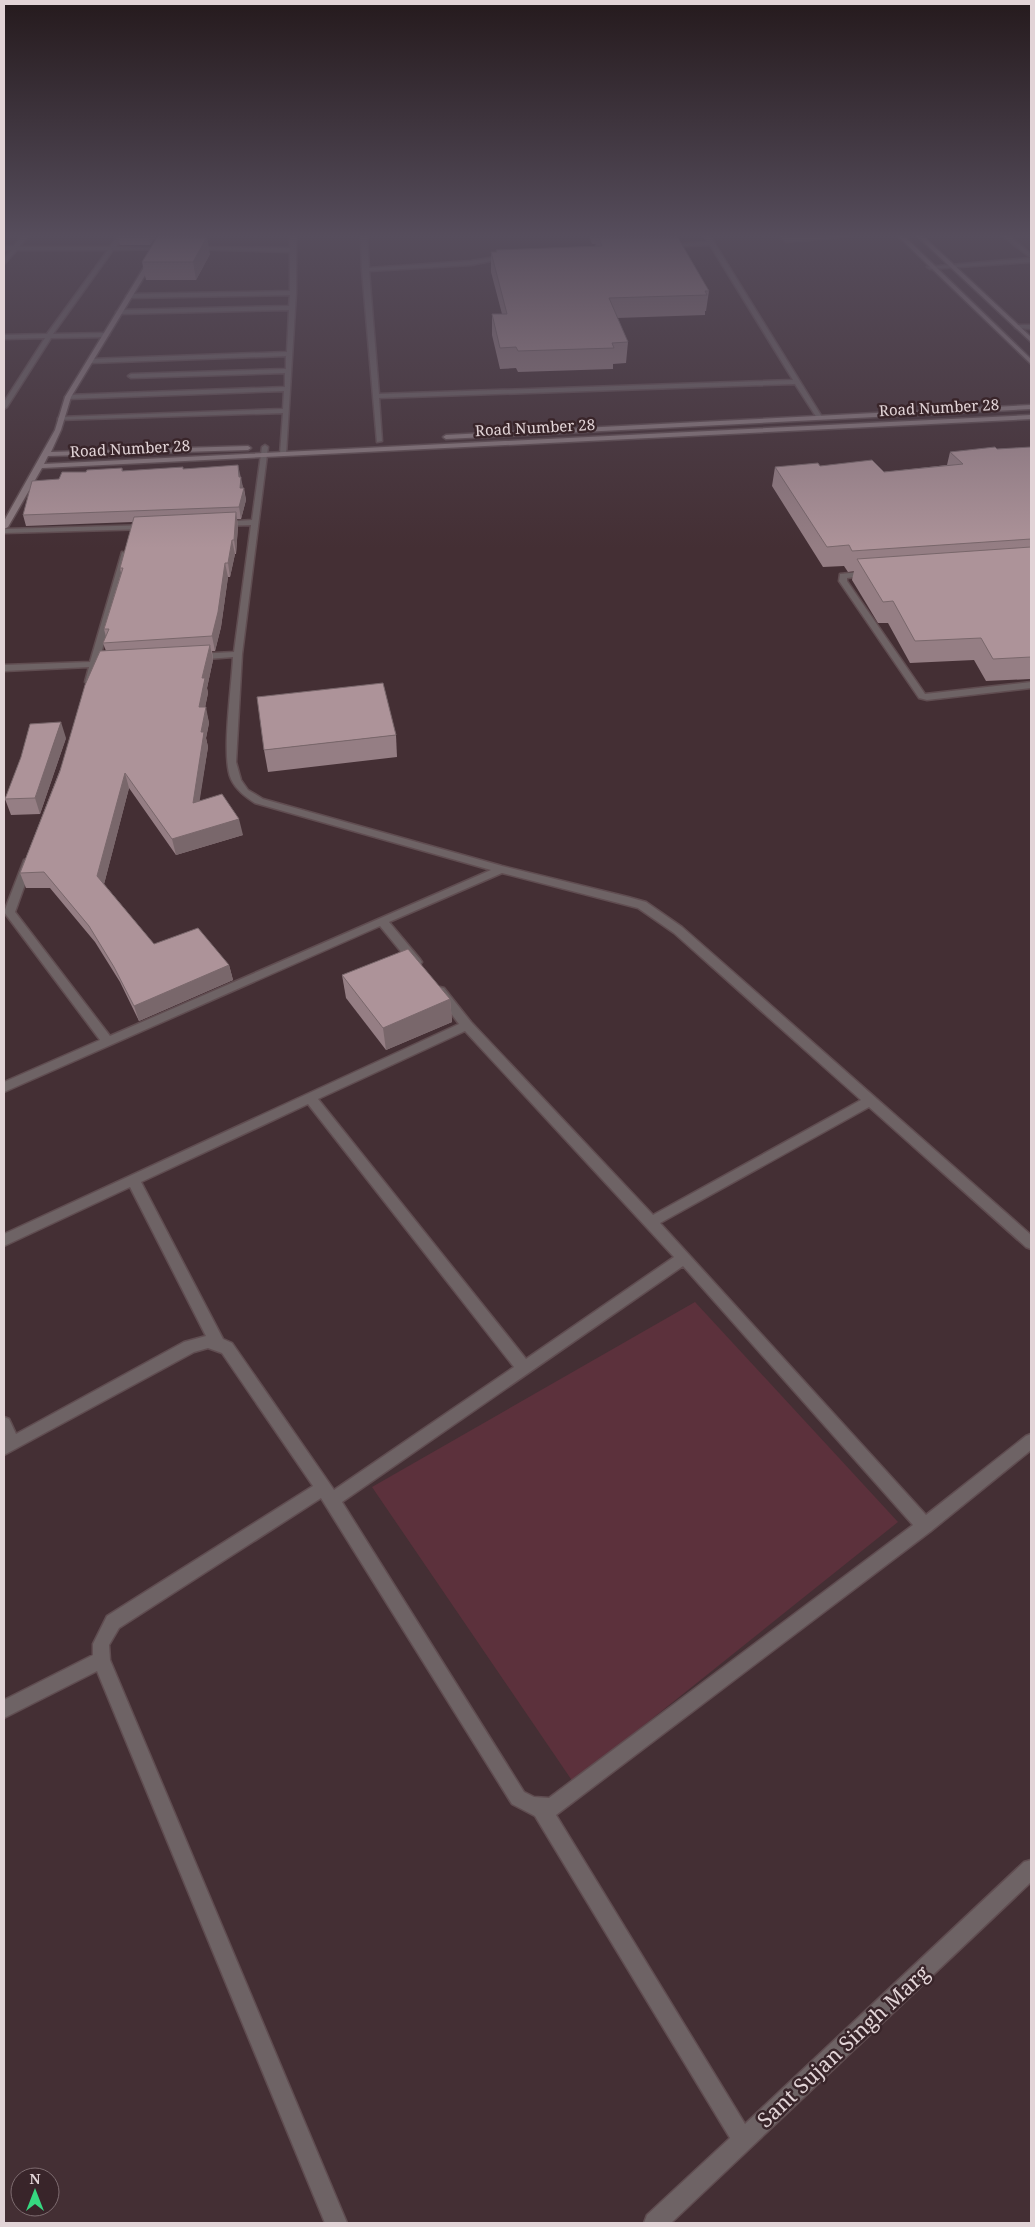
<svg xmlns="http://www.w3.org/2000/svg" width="1035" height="2227" font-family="'Noto Serif',serif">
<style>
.green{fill:#5c313c}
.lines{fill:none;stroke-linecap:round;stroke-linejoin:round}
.lane-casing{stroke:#604d51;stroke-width:3}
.street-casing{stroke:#604d51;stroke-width:3}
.secondary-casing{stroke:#604d51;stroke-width:3}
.lane{fill:#6e6365;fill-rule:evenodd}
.street{fill:#6e6365;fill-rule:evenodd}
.secondary{fill:#8d7c80;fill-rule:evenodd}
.wall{fill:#957e84}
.shaded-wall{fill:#79676b}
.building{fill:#ad9399;stroke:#79676b}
.labels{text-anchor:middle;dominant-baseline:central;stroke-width:5;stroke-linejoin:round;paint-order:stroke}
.far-street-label{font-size:15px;fill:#e2d4d7;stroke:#39252a}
.near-street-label{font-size:21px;fill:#e2d4d7;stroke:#39252a}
</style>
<rect width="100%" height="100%" fill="#442f34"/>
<polygon class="green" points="695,1302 898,1522 573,1782 372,1487"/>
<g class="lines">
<defs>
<g id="lane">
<polygon points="361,236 367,236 369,268 471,261 507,255 510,257 471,265 369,271 379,394 793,380 710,245 666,247 663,245 708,242 704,236 710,236 822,417 817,418 795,384 379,398 382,441 377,442 362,270"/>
<polygon points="780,236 786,236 787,238 849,236 786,242"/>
<polygon points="869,571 873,573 872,575 847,578 847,581 925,694 1031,682 1031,688 927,700 919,698 839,581 840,574"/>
</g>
<g id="street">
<polygon points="22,236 28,236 19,247 110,247 118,236 124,236 116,247 169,249 113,250 53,334 106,333 109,335 106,337 51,338 7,407 4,409 4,402 45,338 4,339 4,335 47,334 108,250 17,250 4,264 4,259 11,250 4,250 4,246 14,246"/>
<polygon points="290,236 296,236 296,293 286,455 280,454 283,413 58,420 58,418 60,417 283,409 284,391 68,399 65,397 68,395 285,387 285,373 131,378 128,376 131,374 286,369 286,356 90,363 87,361 90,359 287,352 289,310 119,314 116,312 119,310 289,306 290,295 129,298 126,296 129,294 290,291 290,252 191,249 194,247 290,248"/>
<polygon points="1003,236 1009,236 1031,254 1031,258"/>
<polygon points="1031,258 1031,262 930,269 927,267"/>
<polygon points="1017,325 1031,325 1031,329 1015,328"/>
<path d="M265,445L268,447L242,654L236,762L241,780L248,790L263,799L502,866L628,897L646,902L682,927L1031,1235V1249L1026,1247L869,1107L660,1223L926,1515L1026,1436L1031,1434V1450L931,1531L556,1815L745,2124L1024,1862L1031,1860V1882L671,2223H644L647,2215L730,2138L535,1816L512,1804L321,1498L119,1628L109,1645L110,1660L347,2223H325L97,1671L4,1718V1700L93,1655V1644L107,1616L313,1486L222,1353L208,1348L194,1352L4,1455V1417L9,1419L16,1434L184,1342L206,1336L130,1187L4,1246V1234L459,1024L434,991L440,987L444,988L471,1022L653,1215L861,1100L674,933L638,908L502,873L389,922L420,959L422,962L420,965H412L380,926L4,1092V1082L100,1040L4,912L24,860L28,859L33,862L15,912L110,1036L491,870L255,803C246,797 236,790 231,779C221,757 232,685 233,657L195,660L191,657L195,654L234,652L251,525L221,526L217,524L221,522L252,520L262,447ZM465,1031L674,1257L526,1359L318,1099ZM308,1104L514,1367L334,1490L232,1343L223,1339L141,1182ZM683,1266L913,1525L549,1798L534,1797L524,1792L342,1502Z"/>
<polygon points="151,525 151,529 148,529 4,533 4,529"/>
<polygon points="122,552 129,554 99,661 104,664 98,667 92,684 85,682 89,667 4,671 4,665 90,662"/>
</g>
<g id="secondary">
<polygon points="163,236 169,236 71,397 61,430 51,452 248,446 251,448 248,450 48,456 44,464 1031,415 1031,419 42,468 8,527 4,529 4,521 55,430 65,397"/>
<polygon points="898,236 904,236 1031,359 1031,364"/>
<polygon points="917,236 923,236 1031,337 1031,342"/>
<polygon points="1031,405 1031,409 446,439 443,437 446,435"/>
</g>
</defs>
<use href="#lane" class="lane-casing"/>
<use href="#street" class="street-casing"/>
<use href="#secondary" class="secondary-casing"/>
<use href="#lane" class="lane"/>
<use href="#street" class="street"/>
<use href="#secondary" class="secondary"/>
</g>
<g class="wall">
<polygon points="156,236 150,245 120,245 118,237"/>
<polygon points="589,236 677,236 709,291 706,311 705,311 705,315 617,318 628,342 626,363 613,364 613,369 518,372 516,368 500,369 492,335 492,314 502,314 491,272 491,252 496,252 496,250 595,246 596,244 592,244"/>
<polygon points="210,254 196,280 146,280 142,262"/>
<polygon points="1031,447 1031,679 986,681 974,660 910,663 888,623 878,623 852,580 854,571 848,572 844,566 823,567 772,486 775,467 820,466 884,472 947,465 950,452"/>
<polygon points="122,468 123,471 183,469 240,477 243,488 244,488 246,500 241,519 237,519 238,526 236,554 235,554 230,577 228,577 221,627 215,651 212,651 213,660 207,688 208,693 205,707 209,723 206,738 208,747 199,801 243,835 176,855 129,788 104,884 154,944 229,965 233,980 139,1021 120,982 95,942 50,888 26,888 20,873 106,651 103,643 106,637 104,629 121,573 120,568 133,522 26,526 23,515 59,479 86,472"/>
<polygon points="396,735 397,757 268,772 264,750"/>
<polygon points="66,738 40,814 11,815 5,799"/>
<polygon points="342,975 450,999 452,1022 386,1050 346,998"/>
</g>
<g class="shaded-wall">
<polygon points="148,236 156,236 150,245 148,237"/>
<polygon points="207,237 210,254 196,280 193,262"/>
<polygon points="238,465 246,500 241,519 239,507"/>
<polygon points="236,512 238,526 236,554 234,540"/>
<polygon points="232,540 235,554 230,577 228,563"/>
<polygon points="225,563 228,577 221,627 215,651 212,636"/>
<polygon points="210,645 213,660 207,688 208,693 202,723 199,707 202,678"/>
<polygon points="206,707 209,723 206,738 208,747 197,818 193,803 201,732"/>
<polygon points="61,722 66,738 40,814 35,798"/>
<polygon points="125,773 129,788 102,892 97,876"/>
<polygon points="239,819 243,835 176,855 172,839"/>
<polygon points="229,965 233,980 139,1021 134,1006"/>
<polygon points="450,999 452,1022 386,1050 383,1028"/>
</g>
<g class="building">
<rect x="118" y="236" width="30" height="1"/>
<polygon points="158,236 207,237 193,262 142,262"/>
<polygon points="598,236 677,236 709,291 705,291 707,295 609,298 628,342 612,343 614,348 518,351 516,347 500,348 492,314 507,314 491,252 497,252 496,250 602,246"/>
<polygon points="995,447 997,449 1031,447 1031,539 852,551 849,545 827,547 775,467 818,463 820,466 872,460 884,472 963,464 950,452"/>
<polygon points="238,465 239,477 241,477 240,488 244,488 239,507 23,515 32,481 59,479 62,472 86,472 87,470 122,468 122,471 183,467 183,469"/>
<polygon points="236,512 234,540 232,540 228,563 225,563 218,612 212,636 103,643 109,629 104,629 123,568 120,568 134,517"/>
<polygon points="1031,547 1031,657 993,659 981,638 915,641 893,601 883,602 857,559"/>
<polygon points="210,645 202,678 205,678 199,707 206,707 201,732 204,732 193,803 222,794 239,819 172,839 125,773 97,876 154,944 198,928 229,965 134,1006 114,967 89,926 44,872 20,873 60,771 85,685 100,651"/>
<polygon points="383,683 396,735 264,750 257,697"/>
<polygon points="61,722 35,798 5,799 21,757 30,724"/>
<polygon points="408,949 450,999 383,1028 342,975"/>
</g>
<linearGradient id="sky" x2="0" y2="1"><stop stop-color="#251a1d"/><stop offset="0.43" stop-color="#564d5c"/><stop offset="1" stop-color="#564d5c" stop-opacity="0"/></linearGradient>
<rect width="1035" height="548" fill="url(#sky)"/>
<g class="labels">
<g class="far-street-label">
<text transform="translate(939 407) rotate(-3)">Road Number 28</text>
<text transform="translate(535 427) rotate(-3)">Road Number 28</text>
<text transform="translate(130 448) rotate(-3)">Road Number 28</text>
</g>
<g class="near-street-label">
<text transform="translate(843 2046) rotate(-43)">Sant Sujan Singh Marg</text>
</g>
</g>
<rect width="1035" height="2227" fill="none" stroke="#e2d4d7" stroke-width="10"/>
<g transform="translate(35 2192)"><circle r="24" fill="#39252a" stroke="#7d6b6f"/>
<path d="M0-4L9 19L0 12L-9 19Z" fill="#36d880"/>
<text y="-8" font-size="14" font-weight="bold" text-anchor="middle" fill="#e2d4d7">N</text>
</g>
</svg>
